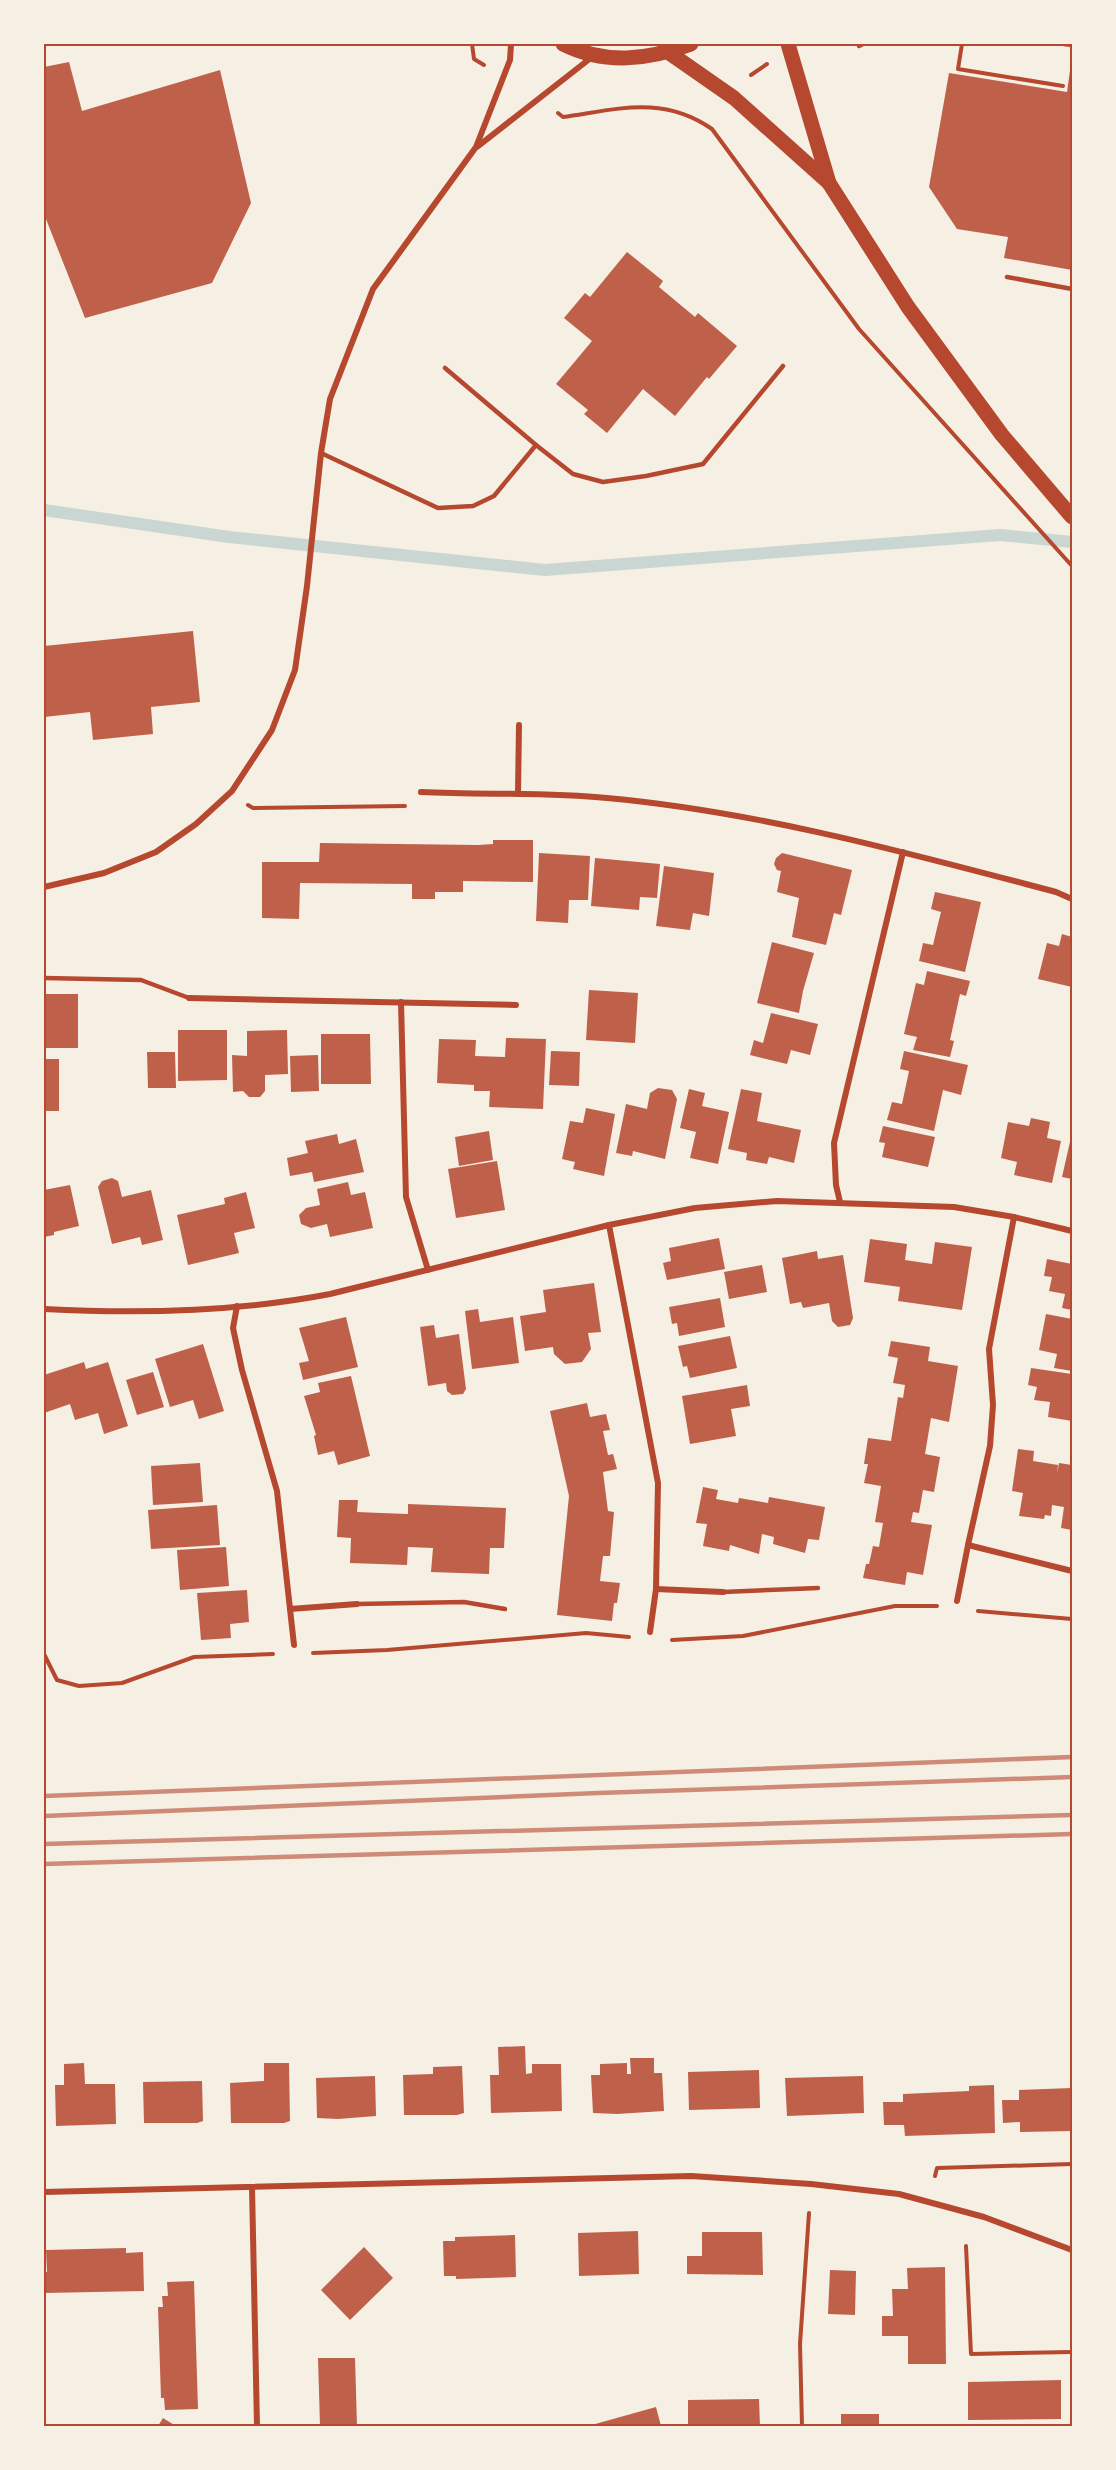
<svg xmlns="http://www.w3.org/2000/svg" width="1116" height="2470" font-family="'Open Sans',sans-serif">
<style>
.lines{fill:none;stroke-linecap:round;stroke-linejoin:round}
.stream{stroke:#c9d6d2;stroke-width:12}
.building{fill:#bf614a}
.path{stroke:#b5482f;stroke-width:4}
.service{stroke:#b5482f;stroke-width:4.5}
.minor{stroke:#b5482f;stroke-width:6}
.primary{stroke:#b5482f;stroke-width:15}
.rail{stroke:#cf8b77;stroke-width:4.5}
.neatline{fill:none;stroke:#b5482f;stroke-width:2}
</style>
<rect width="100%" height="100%" fill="#f6efe4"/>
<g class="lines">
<polyline class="stream" points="44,510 229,537 545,570 1000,535 1072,542"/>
</g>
<g class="building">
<polygon points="69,62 82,111 220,70 251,203 212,283 85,318 44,214 45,181 44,179 44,67"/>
<polygon points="1071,63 1072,63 1072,270 1004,258 1008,237 957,229 929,187 949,73 1067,92"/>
<polygon points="627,252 663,281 659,287 695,317 698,313 737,346 709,379 707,377 675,416 643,389 607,433 584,414 588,410 556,384 592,341 564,318 585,293 590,297"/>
<polygon points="193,631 200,702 151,707 153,734 93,740 90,712 44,717 44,646"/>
<polygon points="493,840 533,840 533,882 463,881 463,892 435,892 435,899 412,899 412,884 300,883 299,919 262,918 262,862 319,862 320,843 478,845 493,844"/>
<polygon points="539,853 590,856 588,900 569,900 568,923 536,921"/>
<polygon points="782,853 852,870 841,915 834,913 826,945 792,937 799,898 777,892 781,871 777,870 774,864 776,858"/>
<polygon points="595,858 660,864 657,898 640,897 639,910 591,906"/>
<polygon points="664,866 714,873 709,916 693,913 690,930 656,926"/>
<polygon points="935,892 981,902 965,972 919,961 923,943 933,945 937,928 941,912 931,909"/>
<polygon points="1062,934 1072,937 1072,987 1038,979 1047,943 1059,946"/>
<polygon points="772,942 814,953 803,991 799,1013 757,1003"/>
<polygon points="927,971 970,981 966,996 960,994 950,1040 954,1041 950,1057 913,1050 917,1037 904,1034 916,983 924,985"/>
<polygon points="589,990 638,993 635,1043 586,1040"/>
<rect x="44" y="994" width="34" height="54"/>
<polygon points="771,1013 818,1024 810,1055 791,1050 787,1064 750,1055 754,1040 763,1043"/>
<polygon points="178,1030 227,1030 227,1080 178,1081"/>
<polygon points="287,1030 288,1074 265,1075 265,1091 260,1097 249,1097 243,1091 233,1092 232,1055 247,1056 247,1031"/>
<polygon points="321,1034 370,1034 371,1084 321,1084"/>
<polygon points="506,1038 546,1039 543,1109 489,1107 490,1091 474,1091 474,1085 437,1083 439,1039 476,1040 475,1056 505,1057"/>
<polygon points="551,1051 580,1052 579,1086 549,1085"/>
<polygon points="904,1051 968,1065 961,1095 943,1090 934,1131 887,1120 892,1102 902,1104 909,1071 900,1069"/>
<polygon points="147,1052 175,1052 176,1088 148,1088"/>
<polygon points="318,1055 319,1091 291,1092 290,1056"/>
<rect x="44" y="1059" width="15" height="52"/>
<polygon points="658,1088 672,1090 677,1099 665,1159 633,1151 632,1156 616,1153 626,1104 647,1109 650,1093"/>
<polygon points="689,1089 705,1093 702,1106 729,1112 718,1164 690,1158 696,1132 680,1128"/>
<polygon points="741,1089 762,1093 757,1121 801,1130 794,1163 769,1157 767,1164 746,1160 747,1153 728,1149"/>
<polygon points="586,1108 615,1114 604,1176 573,1169 575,1162 562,1159 570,1121 583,1123"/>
<polygon points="1031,1118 1050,1122 1047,1138 1061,1141 1052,1183 1014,1175 1017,1162 1001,1158 1008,1122 1029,1126"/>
<polygon points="883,1126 935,1137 928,1167 882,1157 885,1143 879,1142"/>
<polygon points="489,1131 493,1160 459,1166 455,1137"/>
<polygon points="1072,1133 1072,1179 1062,1177"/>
<polygon points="337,1134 339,1144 356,1139 364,1172 314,1182 312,1172 290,1176 287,1158 308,1153 305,1141"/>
<polygon points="497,1161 505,1210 456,1218 448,1169"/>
<polygon points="112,1178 118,1181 122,1197 151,1190 163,1240 142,1245 140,1237 112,1244 98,1187 102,1181"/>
<polygon points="348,1182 351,1195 365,1192 373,1228 330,1237 327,1224 311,1228 301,1224 299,1215 306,1208 320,1205 317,1189"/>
<polygon points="70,1185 79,1226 54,1232 54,1235 44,1237 44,1190"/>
<polygon points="246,1192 255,1228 234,1233 239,1253 188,1265 177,1215 225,1204 224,1198"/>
<polygon points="719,1238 725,1269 667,1280 663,1263 671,1261 669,1248"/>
<polygon points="870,1239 907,1244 905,1260 932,1264 935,1242 972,1247 962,1310 898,1301 900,1287 864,1282"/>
<polygon points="817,1251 818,1259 843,1255 853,1318 850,1325 838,1327 832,1321 829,1303 803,1308 801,1302 790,1304 782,1258"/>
<polygon points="1047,1259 1072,1264 1072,1310 1062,1308 1065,1294 1049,1291 1052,1277 1044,1276"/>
<polygon points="762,1265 767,1292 729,1299 724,1272"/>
<polygon points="594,1283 601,1332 588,1333 591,1349 582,1362 565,1364 554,1354 553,1347 525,1351 520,1316 546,1312 543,1290"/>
<polygon points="720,1298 725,1327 679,1336 677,1323 672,1324 669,1307"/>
<polygon points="478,1309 480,1322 513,1317 519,1363 472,1369 465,1311"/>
<polygon points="1046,1314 1072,1319 1072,1371 1054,1368 1057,1354 1039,1350"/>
<polygon points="346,1317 358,1367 303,1380 299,1363 309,1361 299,1328"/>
<polygon points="434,1325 436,1338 459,1334 466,1389 463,1394 452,1395 447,1391 446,1383 428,1386 420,1327"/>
<polygon points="730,1336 737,1368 690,1378 687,1366 683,1367 678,1346"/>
<polygon points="891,1341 930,1347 928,1361 958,1366 949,1422 931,1418 925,1454 940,1457 934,1492 923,1490 919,1513 913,1512 911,1522 932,1525 923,1575 907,1572 905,1585 863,1578 866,1564 869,1564 873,1546 879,1547 883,1523 875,1522 881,1486 864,1483 868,1464 864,1464 868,1438 891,1441 898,1397 903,1398 905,1385 893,1383 898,1358 888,1356"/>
<polygon points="203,1344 224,1411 199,1419 193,1400 170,1407 155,1359"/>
<polygon points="84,1362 86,1369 108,1362 128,1426 104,1434 98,1413 75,1420 70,1404 44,1413 44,1375"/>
<polygon points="1031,1368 1072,1374 1072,1421 1048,1417 1050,1402 1034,1400 1037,1387 1028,1385"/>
<polygon points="153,1372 164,1407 137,1415 126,1380"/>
<polygon points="351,1376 370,1456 338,1465 334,1451 318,1455 314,1436 316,1435 304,1396 320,1392 318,1383"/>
<polygon points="747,1385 750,1406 731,1409 736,1436 690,1444 682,1396"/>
<polygon points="587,1403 590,1417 606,1414 610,1430 603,1431 608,1455 613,1454 617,1469 603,1472 608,1511 614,1512 610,1556 603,1556 600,1581 620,1583 617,1603 614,1603 612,1621 557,1615 569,1496 550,1411"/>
<polygon points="1018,1449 1034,1451 1033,1461 1058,1465 1057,1474 1059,1463 1072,1465 1072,1530 1061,1528 1064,1507 1052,1505 1051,1516 1045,1515 1044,1519 1019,1516 1023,1493 1012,1491"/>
<polygon points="200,1463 203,1502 153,1505 151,1466"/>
<polygon points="703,1487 718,1490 716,1499 738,1503 739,1498 768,1503 769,1497 825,1507 819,1540 808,1539 805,1553 773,1544 774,1537 762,1534 759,1554 730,1545 729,1551 703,1546 707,1524 696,1523"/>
<polygon points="339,1500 358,1500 357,1512 381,1513 408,1514 408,1504 506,1508 504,1548 490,1548 489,1574 431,1572 433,1548 408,1547 407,1565 350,1563 351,1538 337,1537"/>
<polygon points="217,1505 220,1545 151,1549 148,1510"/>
<polygon points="226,1547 229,1586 180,1590 177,1550"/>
<polygon points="247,1590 249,1622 230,1624 231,1638 201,1640 197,1593"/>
<polygon points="525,2046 526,2074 532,2073 532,2064 561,2064 562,2111 491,2113 490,2075 499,2075 498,2047"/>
<polygon points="630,2058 654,2058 654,2073 662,2073 664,2111 617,2114 593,2113 591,2075 600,2075 600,2064 627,2063 627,2074 631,2074"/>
<polygon points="84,2063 85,2084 115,2084 116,2124 56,2126 55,2085 64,2085 64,2064"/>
<polygon points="264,2063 289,2063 290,2121 284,2123 231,2123 230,2083 264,2081"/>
<polygon points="462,2066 464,2113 457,2115 404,2115 403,2075 433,2074 433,2067"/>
<polygon points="759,2070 760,2108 689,2110 688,2072"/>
<polygon points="375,2076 376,2116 338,2119 317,2118 316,2078"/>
<polygon points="863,2076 864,2113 787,2116 785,2078"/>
<polygon points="202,2081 203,2121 197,2123 144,2123 143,2082"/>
<polygon points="994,2085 995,2133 905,2136 904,2125 884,2125 883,2102 903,2102 903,2094 969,2091 969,2086"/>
<polygon points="1072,2088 1072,2131 1020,2132 1020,2122 1003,2123 1002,2100 1019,2100 1019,2090"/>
<polygon points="638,2231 639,2274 579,2276 578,2233"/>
<polygon points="702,2232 762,2232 763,2275 687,2274 687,2256 702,2256"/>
<polygon points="515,2235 516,2277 456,2279 456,2276 444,2276 443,2241 455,2241 455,2237"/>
<polygon points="364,2247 393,2278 350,2320 321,2290"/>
<polygon points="126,2248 126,2253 143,2252 144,2291 44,2293 44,2272 47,2272 46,2250"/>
<polygon points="945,2267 946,2364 908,2364 908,2336 882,2336 882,2316 893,2316 892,2289 908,2289 907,2268"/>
<polygon points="830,2270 856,2271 855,2315 828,2314"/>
<polygon points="194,2281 198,2409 165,2410 164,2398 161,2398 158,2307 163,2307 162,2296 168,2296 167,2282"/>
<polygon points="318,2358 355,2358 357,2426 320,2426"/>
<polygon points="1061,2380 1061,2419 968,2420 968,2382"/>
<polygon points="759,2399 760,2426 688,2426 688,2400"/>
<polygon points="656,2407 661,2426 588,2426"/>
<rect x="841" y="2414" width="38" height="12"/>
<polygon points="163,2418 176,2426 158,2426"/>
</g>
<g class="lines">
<g class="path">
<polyline points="472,44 474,59 484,65"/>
<polyline points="962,44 958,69 1063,86"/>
<polyline points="751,75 767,64"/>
<path d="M558,113L563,117C619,109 663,95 712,129L859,329L1072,566"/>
<polyline points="248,805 253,808 405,806"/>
<polyline points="978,1611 1072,1619"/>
<polyline points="672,1640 743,1636 895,1606 937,1606"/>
<polyline points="313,1653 387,1650 586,1633 629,1637"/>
<polyline points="44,1654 57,1680 79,1686 122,1683 194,1657 273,1654"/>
<polyline points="935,2176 937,2168 1072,2164"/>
<polyline points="966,2246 971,2354 1072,2352"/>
<polyline points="802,2426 800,2344 809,2213"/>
</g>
<g class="service">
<polyline points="1064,44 1072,45"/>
<polyline points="859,46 863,44"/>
<polyline points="1007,277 1072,289"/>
<polyline points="445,368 536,445"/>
<polyline points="321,453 438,508 473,506 494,496 536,445 573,474 603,482 646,476 703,464 783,366"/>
<polyline points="44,978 141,980 189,998"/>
<polyline points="723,1592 818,1588"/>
<polyline points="357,1604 464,1602 505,1609"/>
</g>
<g class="minor">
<polyline points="477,147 592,57"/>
<path d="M421,792C483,795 546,792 607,798C760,812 908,853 1056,892L1072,899"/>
<polyline points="518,794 519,725"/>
<polyline points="44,887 104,873 156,852 196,824 232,791 272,730 295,670 307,586 321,453 330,399 373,289 476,147 510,60 511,44"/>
<polyline points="189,998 516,1005"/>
<polyline points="401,1002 406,1197 428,1270"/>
<polyline points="840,1202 836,1185 834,1143 903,852"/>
<polyline points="1014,1217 989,1349 993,1405 990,1446 968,1545 1072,1571"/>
<polyline points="609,1225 658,1483 656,1589 650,1632"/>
<polyline points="237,1306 233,1328 242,1370 277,1491 290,1609 357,1604"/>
<path d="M44,1309C138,1314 237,1312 330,1294L609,1225L695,1208L777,1201L954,1207L1014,1217L1072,1231"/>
<polyline points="656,1589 723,1592"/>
<polyline points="957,1601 968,1545"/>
<polyline points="290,1609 294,1645"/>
<polyline points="252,2187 257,2426"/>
<polyline points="44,2192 691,2176 811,2184 899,2194 984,2217 1072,2250"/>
</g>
<g class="primary">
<path d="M563,44C605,65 648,60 691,44"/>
<polyline points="788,44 829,183 908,307 1002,435 1072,517"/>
<polyline points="668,52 734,98 829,183"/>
</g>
<g class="rail">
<polyline points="44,1796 1072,1757"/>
<polyline points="44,1816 598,1793 1072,1777"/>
<polyline points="44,1844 1072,1815"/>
<polyline points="44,1864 1072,1834"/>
</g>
</g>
<rect width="1116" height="2470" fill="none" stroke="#f6efe4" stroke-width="90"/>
<rect x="45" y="45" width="1026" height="2380" class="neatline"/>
</svg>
